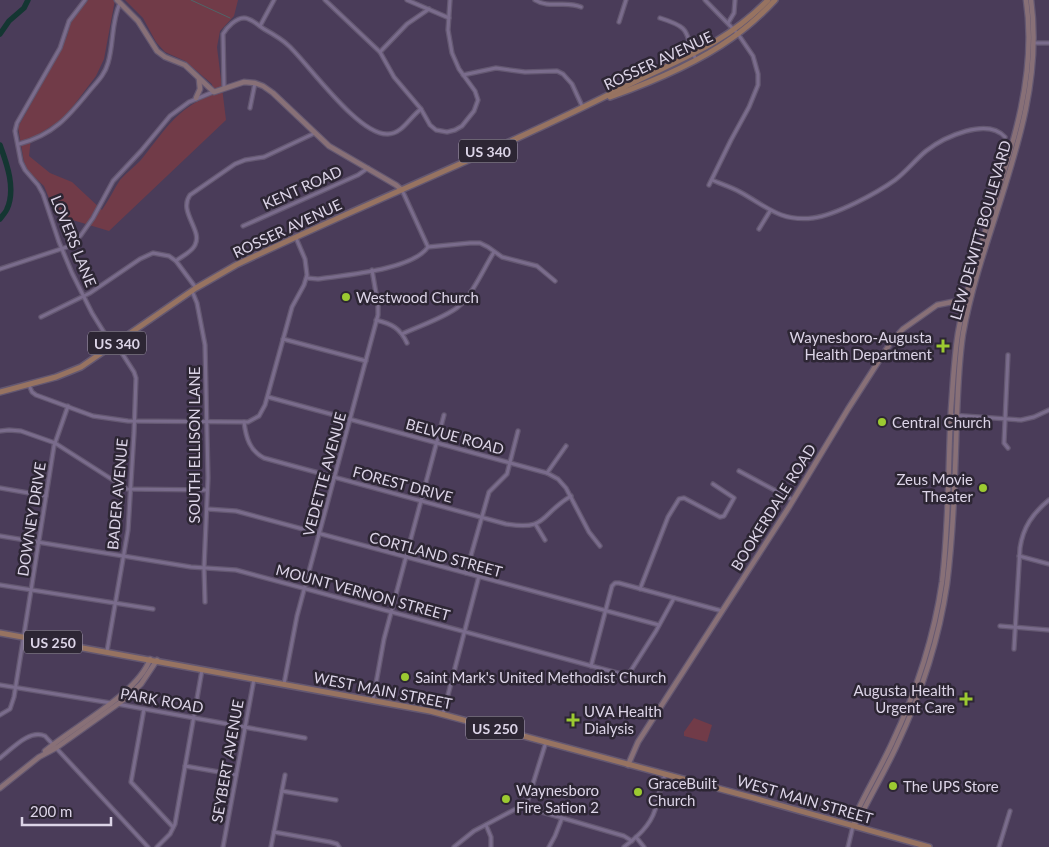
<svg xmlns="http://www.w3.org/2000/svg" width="1049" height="847" font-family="Lato,sans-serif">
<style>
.green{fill:#713b48}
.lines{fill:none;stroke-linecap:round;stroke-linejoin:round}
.stream{stroke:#506568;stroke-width:1}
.river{stroke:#143632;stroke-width:5.5}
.street-casing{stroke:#645871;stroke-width:5.5}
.secondary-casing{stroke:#645871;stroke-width:7}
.primary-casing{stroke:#645871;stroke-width:8}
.street{stroke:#7a6c8c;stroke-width:3}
.secondary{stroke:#887077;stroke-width:4.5}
.primary{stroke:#977361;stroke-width:5}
.poi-dot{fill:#9cca31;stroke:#2d2634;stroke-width:2}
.labels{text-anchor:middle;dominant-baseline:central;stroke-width:5;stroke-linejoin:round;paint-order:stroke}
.shield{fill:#2d2634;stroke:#a8a0b1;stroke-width:1}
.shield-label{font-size:14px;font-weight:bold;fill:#dcd4e7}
.street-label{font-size:15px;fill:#dcd4e7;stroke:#2d2634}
.poi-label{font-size:15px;fill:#dcd4e7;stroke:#2d2634;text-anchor:start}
</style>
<rect width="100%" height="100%" fill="#4a3c59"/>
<g class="green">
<path d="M88,0H115L104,59L96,76L74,105L61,120L36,136L31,138L29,156L50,173L72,182L102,210C109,200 114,189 120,180C126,173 134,167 140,161C164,132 175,109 213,94L212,84L185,61L165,52L156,42L143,18L125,0H238L234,16L220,31L217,47L226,120L109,231L56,215L44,186L28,171L24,162L18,127L55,61L67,36L71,22Z"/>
<polygon points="694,718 712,725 707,742 684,736 684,732"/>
</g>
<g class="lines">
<polyline class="stream" points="191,0 230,18"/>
<g class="river">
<polyline points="0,34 9,21 24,8 28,0"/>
<path d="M0,145C7,164 16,189 7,209C6,212 2,216 0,219"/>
</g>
<defs>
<g id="street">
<polyline points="85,0 69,21 60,48 17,123 15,131 21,162 25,170 38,185 43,194 59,242 72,273 92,313 110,342 118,347 134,372 136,378 134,433 128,530 107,651"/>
<polyline points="325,0 380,52 394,77 421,109 430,125 436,130 447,132 455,130 462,126 474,111 478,100 475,91 459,69 452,53 448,30 450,0"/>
<polyline points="407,0 449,18"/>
<path d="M535,0C549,9 566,0 581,7"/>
<polyline points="705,0 738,34 753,56 758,74 758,85 749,107 731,140 709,185"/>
<path d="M660,18C695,29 683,33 696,60"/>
<polyline points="619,22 626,0"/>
<polyline points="728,23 734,13 735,0"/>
<polyline points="260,26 274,0"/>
<polyline points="1034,43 1049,43"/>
<polyline points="380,52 407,24 429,9"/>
<polyline points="463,75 496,68 525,72 557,71 563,74 572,84 583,108"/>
<path d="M224,87L223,34C227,27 236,18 244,18C251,18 258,25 264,29C273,34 282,39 289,46C310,66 359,136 388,134C402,134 410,117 421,109"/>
<polyline points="250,108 255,83"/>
<path d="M19,144C54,135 69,116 91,89C98,81 105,74 108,63C114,43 111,22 120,3"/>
<path d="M712,180C721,184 731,187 740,192C766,206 780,222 813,218C836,215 877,193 895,180C907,171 915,160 926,151C944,137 987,117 1005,137"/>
<polyline points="402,190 428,247"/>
<polyline points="243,226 358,175 368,168"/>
<polyline points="759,229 770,211"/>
<path d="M176,261C182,256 192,252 195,245C203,230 178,212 190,195L235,164L245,160L264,157L315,133"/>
<polyline points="0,269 70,246 81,235 93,218 113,181 141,151 170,116 189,102 213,92"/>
<path d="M307,278L318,279C345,275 412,270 428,247L470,243H480L488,247L502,257L537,266L555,281"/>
<polyline points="192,291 197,303 205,345 208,478 204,568 205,602"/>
<polyline points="41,317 90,293 140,259 153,253 169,256 176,261 196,288"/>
<path d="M376,320C392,324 400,328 407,343"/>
<path d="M402,334C419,326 444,318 458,307C473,294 484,268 494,252"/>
<polyline points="283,339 366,361"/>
<polyline points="29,385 32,392 36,395 93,416 128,421 248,422 259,416 265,405 292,307 304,285 307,275 305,259 296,238"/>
<polyline points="268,397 547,473 558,479 566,488 589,532 600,546"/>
<polyline points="951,415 1021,420 1034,417 1049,410"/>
<path d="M244,422C246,438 250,451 264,458L506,524C548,531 539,515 571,496"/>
<polyline points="0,431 9,430 21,431 55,443 127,489 207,490"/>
<polyline points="1008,448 1004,443 1008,355"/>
<polyline points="739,471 793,500"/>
<polyline points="547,473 566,446"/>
<polyline points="0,488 46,496"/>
<polyline points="207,509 236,511 659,625"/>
<polyline points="536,525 545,540"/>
<polyline points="0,536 191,567 236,570 625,675 630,672 656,631 674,598"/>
<polyline points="1019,556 1049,564"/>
<polyline points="466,573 489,492 507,474 518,431"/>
<polyline points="0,585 153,609"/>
<polyline points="640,589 668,517 679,499 684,498 720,517 724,516 734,498 713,484"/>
<polyline points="1000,626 1049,630"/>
<path d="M1014,649L1020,548C1023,527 1033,513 1049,500"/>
<polyline points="591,666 612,586 615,583 619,583 722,611"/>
<polyline points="284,684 297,616 378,315 378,305 372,270"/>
<polyline points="0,685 111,703"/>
<polyline points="373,700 384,639 444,415"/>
<polyline points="117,704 305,738"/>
<polyline points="144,709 131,782 173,827"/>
<polyline points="443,714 479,576"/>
<polyline points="0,715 10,709 14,697 54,446 68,406"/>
<path d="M0,758C12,749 29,729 45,736L148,847"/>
<polyline points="185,766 236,775"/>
<polyline points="282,791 336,800"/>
<polyline points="525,804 535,810 624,836 632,841"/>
<polyline points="486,825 491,837 491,847"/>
<polyline points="274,832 330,842 337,844 339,847"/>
<polyline points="636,837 644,847"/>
<polyline points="157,847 170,834 175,824 202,670"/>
<polyline points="223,847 254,679"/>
<polyline points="271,847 285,775"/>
<polyline points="454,847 474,831 527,803 546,742"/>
<polyline points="549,847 555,836 562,818"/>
<path d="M624,847C637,837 650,826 655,810C659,798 660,786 665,775"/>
<polyline points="848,847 853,826"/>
<polyline points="999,847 1010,811"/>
</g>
<g id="secondary">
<polyline points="117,0 138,21 157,51 165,57 185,65 214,92 244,82 255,83 263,86 273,93 329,146 396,185 402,190"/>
<polyline points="196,98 200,89 199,79"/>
<path d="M45,751C74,726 138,694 150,659"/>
<polyline points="628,765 638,742 789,507 848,409 891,342 903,329 937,305 952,302 965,305"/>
<polyline points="0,788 39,757 56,748 125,699 141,684 157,660"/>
<path d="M854,824L856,814C867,790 881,767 892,743C916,692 934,637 942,582C949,524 948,466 951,409C953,383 954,358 958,333C977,224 1043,112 1026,0"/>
<path d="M853,826L860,817C872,793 886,769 897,745C921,694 939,640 947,584C954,528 955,471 957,414C958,387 959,361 963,334C983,222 1047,116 1031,0"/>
</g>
<g id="primary">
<path d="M610,97C652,82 696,64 732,38C748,27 762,14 775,0"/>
<path d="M0,392L56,377L81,367L196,288L236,265C365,203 498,151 626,86C680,59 724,45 768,0"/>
<polyline points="0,633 430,711 754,798 929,847"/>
</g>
</defs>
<use href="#street" class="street-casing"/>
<use href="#secondary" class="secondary-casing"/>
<use href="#primary" class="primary-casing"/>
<use href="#street" class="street"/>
<use href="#secondary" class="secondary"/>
<use href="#primary" class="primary"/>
</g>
<g class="poi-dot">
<circle cx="346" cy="297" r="5"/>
<path d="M940.5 338.5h5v5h5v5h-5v5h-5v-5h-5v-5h5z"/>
<circle cx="882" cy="422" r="5"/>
<circle cx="983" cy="488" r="5"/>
<circle cx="405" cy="677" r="5"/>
<path d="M963.5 691.5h5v5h5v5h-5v5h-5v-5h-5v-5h5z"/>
<path d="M570.5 712.5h5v5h5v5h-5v5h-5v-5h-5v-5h5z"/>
<circle cx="893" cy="786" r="5"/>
<circle cx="638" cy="792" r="5"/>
<circle cx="506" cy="799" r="5"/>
</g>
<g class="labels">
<g class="shield">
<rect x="459" y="139.5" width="58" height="23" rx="4"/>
<rect x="88" y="331.5" width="58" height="23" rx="4"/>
<rect x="24" y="630.5" width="58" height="23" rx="4"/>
<rect x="466" y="716.5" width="58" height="23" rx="4"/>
</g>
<g class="shield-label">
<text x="488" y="151">US 340</text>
<text x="117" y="343">US 340</text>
<text x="53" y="642">US 250</text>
<text x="495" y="728">US 250</text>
</g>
<g class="street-label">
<text transform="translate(658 60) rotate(-25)">ROSSER AVENUE</text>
<text transform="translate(302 187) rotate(-24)">KENT ROAD</text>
<text transform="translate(287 228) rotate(-25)">ROSSER AVENUE</text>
<text transform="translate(980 230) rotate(-74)">LEW DEWITT BOULEVARD</text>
<text transform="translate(74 241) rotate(68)">LOVERS LANE</text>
<text transform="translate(455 436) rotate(15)">BELVUE ROAD</text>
<text transform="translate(194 445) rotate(-90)">SOUTH ELLISON LANE</text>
<text transform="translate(324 474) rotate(-75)">VEDETTE AVENUE</text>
<text transform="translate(403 484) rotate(15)">FOREST DRIVE</text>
<text transform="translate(117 494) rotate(-85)">BADER AVENUE</text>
<text transform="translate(773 507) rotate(-58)">BOOKERDALE ROAD</text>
<text transform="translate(31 519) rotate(-81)">DOWNEY DRIVE</text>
<text transform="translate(436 554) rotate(15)">CORTLAND STREET</text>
<text transform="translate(363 592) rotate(15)">MOUNT VERNON STREET</text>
<text transform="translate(383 690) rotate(11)">WEST MAIN STREET</text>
<text transform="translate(162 700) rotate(10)">PARK ROAD</text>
<text transform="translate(227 761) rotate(-80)">SEYBERT AVENUE</text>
<text transform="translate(805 799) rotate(16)">WEST MAIN STREET</text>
</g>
<g class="poi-label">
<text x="356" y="297">Westwood Church</text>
<text x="932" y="337" text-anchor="end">Waynesboro-Augusta<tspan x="932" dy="17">Health Department</tspan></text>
<text x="892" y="422">Central Church</text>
<text x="973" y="479" text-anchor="end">Zeus Movie<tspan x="973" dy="17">Theater</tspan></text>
<text x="415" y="677">Saint Mark's United Methodist Church</text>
<text x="955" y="690" text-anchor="end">Augusta Health<tspan x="955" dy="17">Urgent Care</tspan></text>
<text x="584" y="711">UVA Health<tspan x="584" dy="17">Dialysis</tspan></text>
<text x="648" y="783">GraceBuilt<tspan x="648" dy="17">Church</tspan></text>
<text x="903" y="786">The UPS Store</text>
<text x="516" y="790">Waynesboro<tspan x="516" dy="17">Fire Sation 2</tspan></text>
</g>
</g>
<path d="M22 817v8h89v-8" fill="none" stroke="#dcd4e7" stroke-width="2.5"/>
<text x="30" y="817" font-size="15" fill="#dcd4e7" stroke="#2d2634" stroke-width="4" paint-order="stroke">200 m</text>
</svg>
